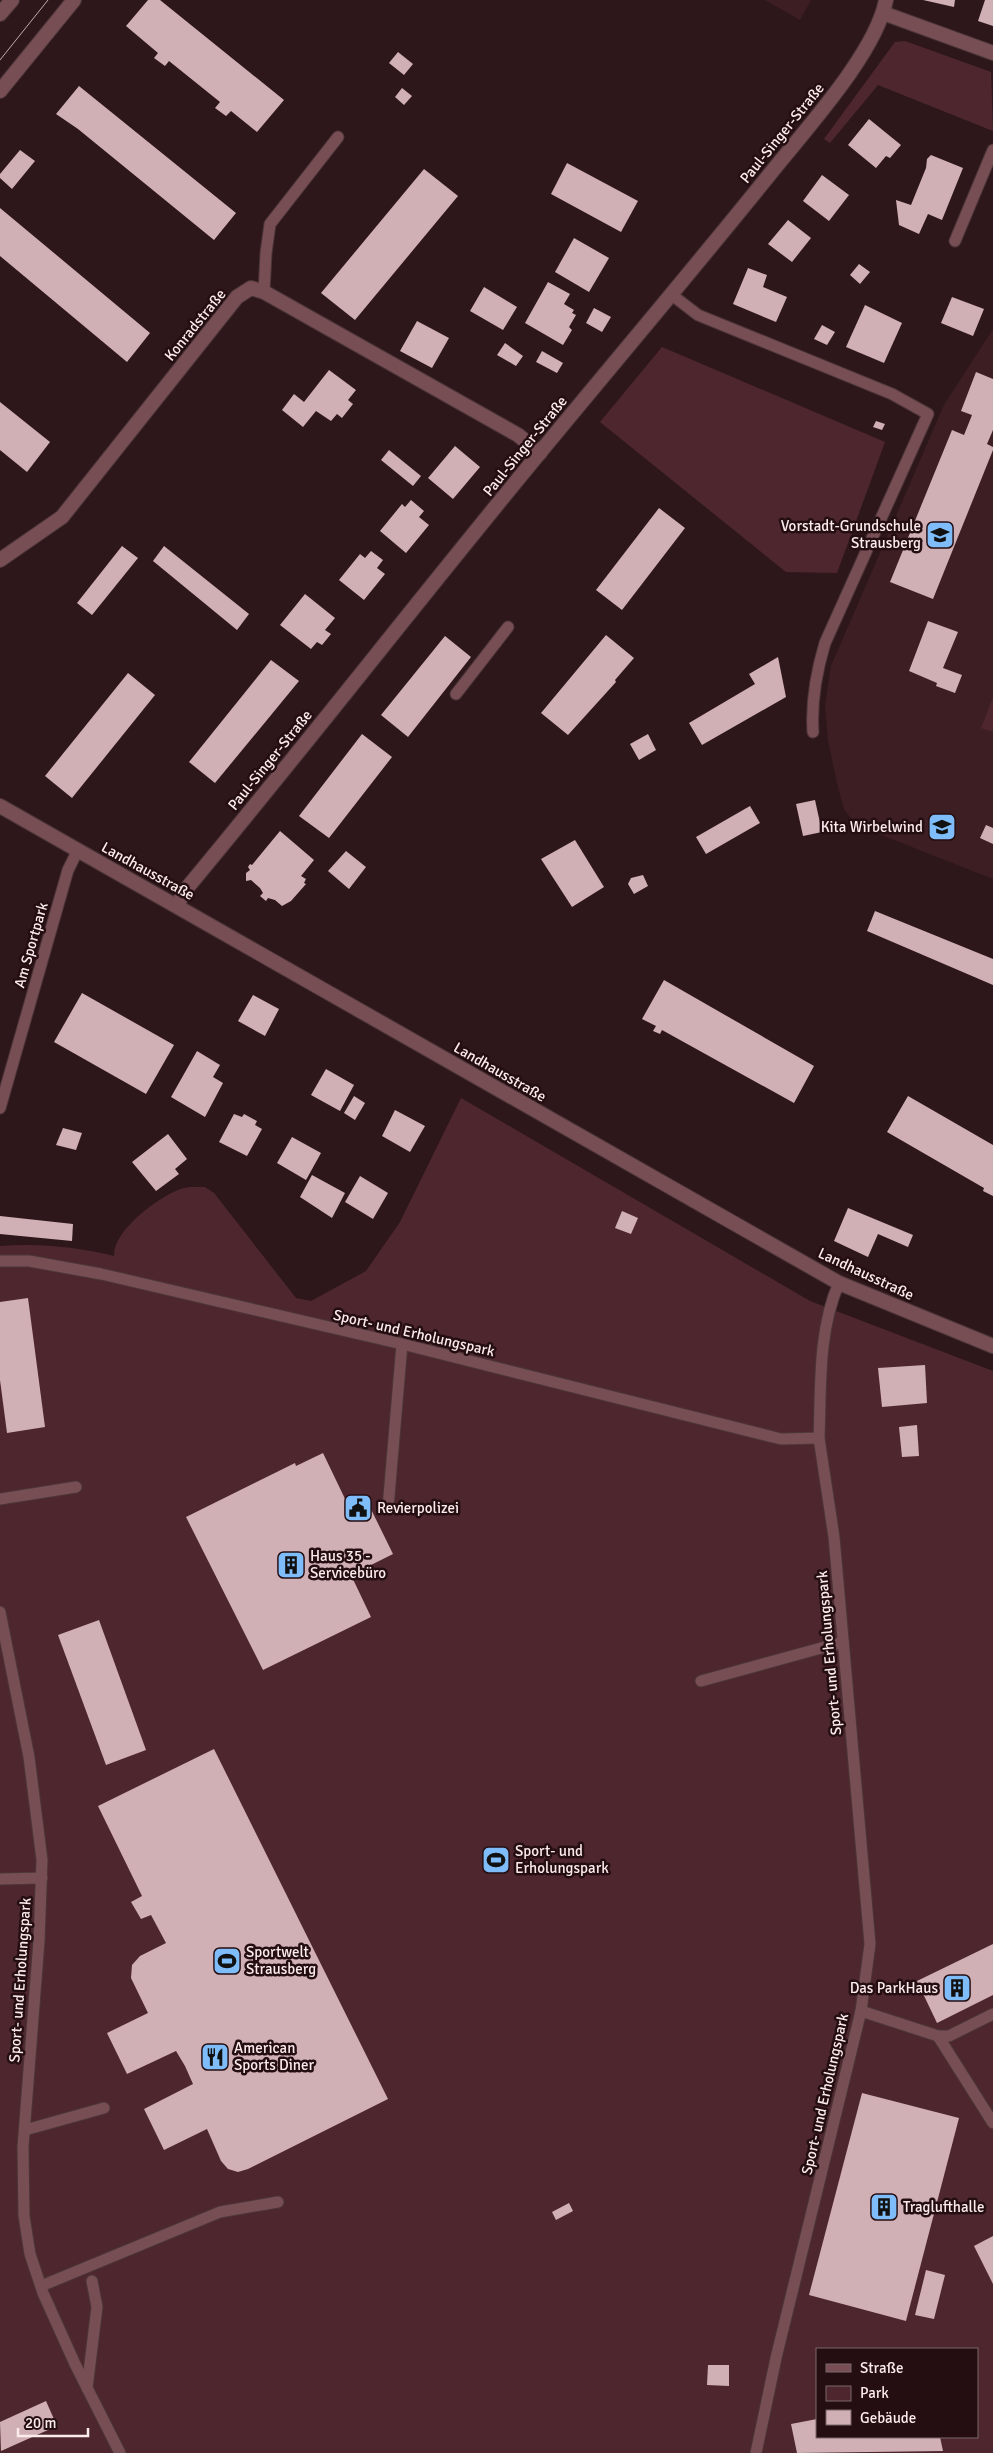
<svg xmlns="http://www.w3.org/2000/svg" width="993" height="2453" font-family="Signika,sans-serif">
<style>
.built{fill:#3c1e23}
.green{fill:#4e272e;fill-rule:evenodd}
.building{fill:#d0b0b4}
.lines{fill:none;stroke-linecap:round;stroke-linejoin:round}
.service-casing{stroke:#4b3538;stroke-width:13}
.minor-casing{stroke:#4b3538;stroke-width:16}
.tertiary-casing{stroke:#4b3538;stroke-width:16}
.service{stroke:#774e54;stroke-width:11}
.minor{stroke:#774e54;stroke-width:14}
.tertiary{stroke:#774e54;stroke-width:14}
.tram{stroke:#beabae;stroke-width:1}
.labels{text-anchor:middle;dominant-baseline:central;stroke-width:5;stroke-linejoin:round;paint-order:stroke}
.street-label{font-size:15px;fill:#fcebed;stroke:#240e12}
.poi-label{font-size:15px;fill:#fcebed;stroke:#240e12;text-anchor:start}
</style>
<rect width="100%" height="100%" fill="#2e171b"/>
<g class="built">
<polygon points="765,0 811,0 800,20"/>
<polygon points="993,329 993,879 856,825 844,809 837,783 828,741 825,706 831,666 944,405"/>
</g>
<g class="green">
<polygon points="905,41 991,72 993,131 878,85 830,143 824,139 895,42"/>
<polygon points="662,347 885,442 837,573 786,572 600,422"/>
<polygon points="993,697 993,732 981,728"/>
<path d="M461,1098L810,1301L993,1371V2453H0V1246C39,1243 77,1247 114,1256C113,1231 156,1199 178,1190C186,1186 196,1187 205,1187L214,1193L296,1298L311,1301L366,1271L400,1222ZM817,2349H977V2437H817Z"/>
</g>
<g class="building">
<polygon points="148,0 160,0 284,100 257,132 231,111 226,116 215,108 220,102 169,61 165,66 154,58 158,53 126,26"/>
<polygon points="923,0 955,0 954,7"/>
<polygon points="985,0 993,0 993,26 978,21"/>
<polygon points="398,52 413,64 404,75 389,63"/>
<polygon points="79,86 236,213 214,240 78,129 56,114"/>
<polygon points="402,88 412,96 404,105 395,97"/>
<polygon points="869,119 901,145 890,158 886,156 876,168 848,145"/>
<polygon points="20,150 35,161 12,189 0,178 0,174"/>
<polygon points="931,155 963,168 942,220 928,214 919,234 899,225 896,200 911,205 926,168 927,159"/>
<polygon points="567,163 638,201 621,232 551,194"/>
<polygon points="424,169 458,196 355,320 321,293"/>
<polygon points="822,175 849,195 829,221 803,201"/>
<polygon points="0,208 150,333 127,362 0,256"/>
<polygon points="788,220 811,238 792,262 768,244"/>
<polygon points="574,238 609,258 589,292 555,272"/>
<polygon points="859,264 870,272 860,284 850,275"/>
<polygon points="748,268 767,275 763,287 787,297 776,322 733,304"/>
<polygon points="548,282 570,294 564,304 574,310 572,313 576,315 569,327 572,330 563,345 525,323"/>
<polygon points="484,287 517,307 503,330 470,311"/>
<polygon points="952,297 984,309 973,336 941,323"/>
<polygon points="865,305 902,323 884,363 846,347"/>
<polygon points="594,308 611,317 602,332 586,323"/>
<polygon points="417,321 449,338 432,368 400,351"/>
<polygon points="822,325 835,332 827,345 814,339"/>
<polygon points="505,343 523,356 516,366 497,355"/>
<polygon points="542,351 563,363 557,373 536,362"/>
<polygon points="329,370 356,390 348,400 353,404 342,418 337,414 331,421 316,411 303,427 282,410 294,394 304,402"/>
<polygon points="976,372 993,379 993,430 987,444 993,447 993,450 933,599 890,582 952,430 964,435 972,415 961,411"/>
<polygon points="0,402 50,442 27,472 0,450"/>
<polygon points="876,421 885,424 882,430 873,427"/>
<polygon points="455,446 480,467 453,499 428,478"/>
<polygon points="389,450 421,476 413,486 381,460"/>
<polygon points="411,500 424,511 419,517 429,525 406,553 380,531 402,504 405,507"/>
<polygon points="659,508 685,528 622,610 596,590"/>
<polygon points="122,546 138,558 92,615 77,603"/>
<polygon points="164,546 249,614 237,630 153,561"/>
<polygon points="371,551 383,560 377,568 385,574 364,600 339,580 360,554 365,558"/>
<polygon points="305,594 335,618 325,630 331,634 322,645 317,642 311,649 280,625"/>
<polygon points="928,621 958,632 943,668 962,675 955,693 936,686 937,683 909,671"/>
<polygon points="606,635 634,658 615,680 616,682 568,735 541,713"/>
<polygon points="445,636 471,657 408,737 381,715"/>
<polygon points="778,657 786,697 702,745 689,723 755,684 749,674"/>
<polygon points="271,660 299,681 215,783 189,762"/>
<polygon points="128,673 155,695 72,798 45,776"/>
<polygon points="362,734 392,757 329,838 299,816"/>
<polygon points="648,734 656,750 639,760 630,744"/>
<polygon points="815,800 822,832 803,836 796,804"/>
<polygon points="750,806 760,823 706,854 696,837"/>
<polygon points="986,825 993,828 993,844 980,838"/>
<polygon points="280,831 314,860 301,876 306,879 304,883 306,884 291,901 282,906 275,900 268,898 266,901 260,896 263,893 260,888 251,880 246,881 246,873 250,870 248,867 250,864 252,865"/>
<polygon points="575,840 604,887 572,907 541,859"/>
<polygon points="346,851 366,867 349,889 328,871"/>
<polygon points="643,875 648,886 634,894 628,884 631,878"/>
<polygon points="875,911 993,959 993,985 867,931"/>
<polygon points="664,980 814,1066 794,1103 662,1030 660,1034 653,1031 656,1026 642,1019"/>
<polygon points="82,993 174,1045 146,1094 54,1042"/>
<polygon points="253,995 279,1009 265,1036 238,1021"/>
<polygon points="197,1051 220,1065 213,1077 223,1083 205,1117 171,1097"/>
<polygon points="326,1069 354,1085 340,1111 311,1095"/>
<polygon points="354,1096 365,1103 355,1120 344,1113"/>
<polygon points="908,1096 993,1145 993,1196 983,1191 984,1188 887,1132"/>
<polygon points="395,1110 425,1126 410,1152 382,1136"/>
<polygon points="234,1114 242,1117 244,1114 257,1121 255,1125 262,1129 247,1156 219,1142"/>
<polygon points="63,1128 82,1133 76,1150 56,1145"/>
<polygon points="168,1134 187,1159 175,1169 179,1174 156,1191 132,1162"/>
<polygon points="292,1137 321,1153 306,1180 277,1163"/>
<polygon points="312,1175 345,1193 332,1218 300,1197"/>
<polygon points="360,1176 388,1193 373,1219 345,1202"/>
<polygon points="848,1208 913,1235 908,1247 878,1234 868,1257 834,1241"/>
<polygon points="622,1211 638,1218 631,1234 615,1228"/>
<polygon points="0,1216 73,1224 72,1241 0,1234"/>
<polygon points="28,1298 45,1427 7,1433 0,1380 0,1302"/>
<polygon points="925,1365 927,1403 882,1407 878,1368"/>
<polygon points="917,1425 919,1456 902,1457 899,1427"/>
<polygon points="323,1453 347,1503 364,1495 393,1554 351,1575 371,1617 263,1670 186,1517 295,1463 296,1466"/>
<polygon points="99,1620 146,1750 106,1765 58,1635"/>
<polygon points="214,1749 388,2099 248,2169 238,2172 228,2169 221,2161 207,2129 164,2150 144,2109 193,2084 185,2066 176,2051 127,2074 107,2033 148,2013 131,1978 132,1965 140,1956 166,1943 151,1915 141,1919 131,1902 142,1896 98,1806"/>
<polygon points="993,1944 993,1995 937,2023 917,1981"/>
<polygon points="862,2093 959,2118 906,2321 809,2295"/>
<polygon points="569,2203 573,2211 556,2220 552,2212"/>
<polygon points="993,2236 993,2284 974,2246"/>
<polygon points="926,2270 945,2275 934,2319 915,2315"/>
<polygon points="708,2365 729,2365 729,2386 707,2385"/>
<polygon points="46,2401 57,2426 1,2451 0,2422"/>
<polygon points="817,2419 817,2437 940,2437 943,2451 797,2453 791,2424"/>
</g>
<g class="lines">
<defs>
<g id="service">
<polyline points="955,241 993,150"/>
<polyline points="264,292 266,253 270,224 338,137"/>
<path d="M672,295L698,315L892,394L928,414L825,643C816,673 811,701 813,732"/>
<polyline points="456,694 508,627"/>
<polyline points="0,1108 68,870 78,850"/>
<path d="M0,1261H29L101,1274L402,1344L781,1439L819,1438C821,1387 818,1330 839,1283"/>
<polyline points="0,1499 76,1487"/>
<polyline points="388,1508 402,1344"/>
<polyline points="0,1612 29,1757 42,1860 39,1941 23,2147 24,2216 30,2254 43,2293 75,2364 120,2453"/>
<polyline points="701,1681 843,1642"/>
<polyline points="0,1879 42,1878"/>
<polyline points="861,2011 938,2036 949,2036 993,2014"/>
<polyline points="938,2036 993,2123"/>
<polyline points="25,2130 104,2108"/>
<polyline points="41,2286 220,2212 278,2202"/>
<polyline points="87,2388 97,2307 92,2281"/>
<polyline points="756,2453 776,2358 861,2011 870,1944 834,1537 819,1438"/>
</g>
<g id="minor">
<polyline points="883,13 993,53"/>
<polyline points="0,14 12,0"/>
<polyline points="0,91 74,0"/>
<polyline points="0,560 62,517 237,297 251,288 264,292 518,435 540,453"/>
</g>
<g id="tertiary">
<polyline points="0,806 839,1283 993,1346"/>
<path d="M177,905L187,888C307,744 422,595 542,450C618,358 695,267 770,174C805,130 876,53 886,0"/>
</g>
</defs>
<use href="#service" class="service-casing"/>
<use href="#minor" class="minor-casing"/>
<use href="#tertiary" class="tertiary-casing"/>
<use href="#service" class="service"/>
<use href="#minor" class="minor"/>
<use href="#tertiary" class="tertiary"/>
<polyline class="tram" points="0,60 48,0"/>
</g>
<defs>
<symbol id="school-square" viewBox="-11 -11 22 22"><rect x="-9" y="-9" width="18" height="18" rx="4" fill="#7fbdfa" stroke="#240e12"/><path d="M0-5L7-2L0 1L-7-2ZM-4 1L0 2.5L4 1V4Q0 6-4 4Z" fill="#111"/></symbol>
<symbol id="civic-square" viewBox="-11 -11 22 22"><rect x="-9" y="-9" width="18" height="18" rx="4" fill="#7fbdfa" stroke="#240e12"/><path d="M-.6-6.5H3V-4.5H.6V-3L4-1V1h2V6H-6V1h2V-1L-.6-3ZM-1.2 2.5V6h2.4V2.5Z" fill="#111"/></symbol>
<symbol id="building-square" viewBox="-11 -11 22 22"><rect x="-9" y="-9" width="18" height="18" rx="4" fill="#7fbdfa" stroke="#240e12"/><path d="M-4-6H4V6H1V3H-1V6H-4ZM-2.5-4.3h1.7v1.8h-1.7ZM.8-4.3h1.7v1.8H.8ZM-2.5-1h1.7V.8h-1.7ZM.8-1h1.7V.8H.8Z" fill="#111"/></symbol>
<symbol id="stadium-square" viewBox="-11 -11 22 22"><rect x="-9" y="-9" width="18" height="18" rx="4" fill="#7fbdfa" stroke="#240e12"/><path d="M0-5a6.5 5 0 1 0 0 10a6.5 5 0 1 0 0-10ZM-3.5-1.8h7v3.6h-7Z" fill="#111"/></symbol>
<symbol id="restaurant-square" viewBox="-11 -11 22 22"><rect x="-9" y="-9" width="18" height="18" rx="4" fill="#7fbdfa" stroke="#240e12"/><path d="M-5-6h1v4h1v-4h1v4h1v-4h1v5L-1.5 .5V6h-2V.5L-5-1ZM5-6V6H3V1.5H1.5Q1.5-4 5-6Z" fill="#111"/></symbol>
</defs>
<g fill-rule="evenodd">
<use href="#school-square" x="924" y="519" width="32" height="32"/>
<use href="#school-square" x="926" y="811" width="32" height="32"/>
<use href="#civic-square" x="342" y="1492" width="32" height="32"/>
<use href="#building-square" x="275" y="1549" width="32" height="32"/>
<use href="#stadium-square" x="480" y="1844" width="32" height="32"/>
<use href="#stadium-square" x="211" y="1945" width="32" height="32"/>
<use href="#building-square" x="941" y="1972" width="32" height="32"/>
<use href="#restaurant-square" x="199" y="2041" width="32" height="32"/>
<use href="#building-square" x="868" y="2191" width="32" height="32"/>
</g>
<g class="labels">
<g class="street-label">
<text transform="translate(782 133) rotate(-51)">Paul-Singer-Straße</text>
<text transform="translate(195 325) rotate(-51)">Konradstraße</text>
<text transform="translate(525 446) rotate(-51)">Paul-Singer-Straße</text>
<text transform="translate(270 760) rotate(-51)">Paul-Singer-Straße</text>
<text transform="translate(148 871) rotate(29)">Landhausstraße</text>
<text transform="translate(31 945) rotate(-74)">Am Sportpark</text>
<text transform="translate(500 1072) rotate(30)">Landhausstraße</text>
<text transform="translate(866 1274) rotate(25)">Landhausstraße</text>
<text transform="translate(414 1333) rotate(13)">Sport- und Erholungspark</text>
<text transform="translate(829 1653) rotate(-95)">Sport- und Erholungspark</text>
<text transform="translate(20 1980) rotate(-86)">Sport- und Erholungspark</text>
<text transform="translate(825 2094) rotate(-77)">Sport- und Erholungspark</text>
</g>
<g class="poi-label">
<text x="921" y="526" text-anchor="end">Vorstadt-Grundschule<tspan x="921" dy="17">Strausberg</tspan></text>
<text x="923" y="827" text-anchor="end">Kita Wirbelwind</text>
<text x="377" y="1508">Revierpolizei</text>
<text x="310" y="1556">Haus 35 -<tspan x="310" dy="17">Servicebüro</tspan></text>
<text x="515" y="1851">Sport- und<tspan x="515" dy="17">Erholungspark</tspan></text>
<text x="246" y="1952">Sportwelt<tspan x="246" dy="17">Strausberg</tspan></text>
<text x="938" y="1988" text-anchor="end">Das ParkHaus</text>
<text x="234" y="2048">American<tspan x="234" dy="17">Sports Diner</tspan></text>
<text x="903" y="2207">Traglufthalle</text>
</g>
</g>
<rect x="816" y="2348" width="162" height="90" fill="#240e12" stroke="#7a666a"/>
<rect x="826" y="2364" width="25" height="8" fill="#774e54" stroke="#7a666a"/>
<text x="860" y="2373" font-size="15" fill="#fcebed">Straße</text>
<rect x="826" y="2386" width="25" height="15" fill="#4e272e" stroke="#7a666a"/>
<text x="860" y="2398" font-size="15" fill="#fcebed">Park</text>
<rect x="826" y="2410" width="25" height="15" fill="#d0b0b4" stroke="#7a666a"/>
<text x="860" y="2423" font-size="15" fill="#fcebed">Gebäude</text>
<path d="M18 2428v8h70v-8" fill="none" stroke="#fcebed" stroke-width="2.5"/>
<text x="25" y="2428" font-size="15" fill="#fcebed" stroke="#240e12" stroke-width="4" paint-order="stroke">20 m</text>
</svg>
